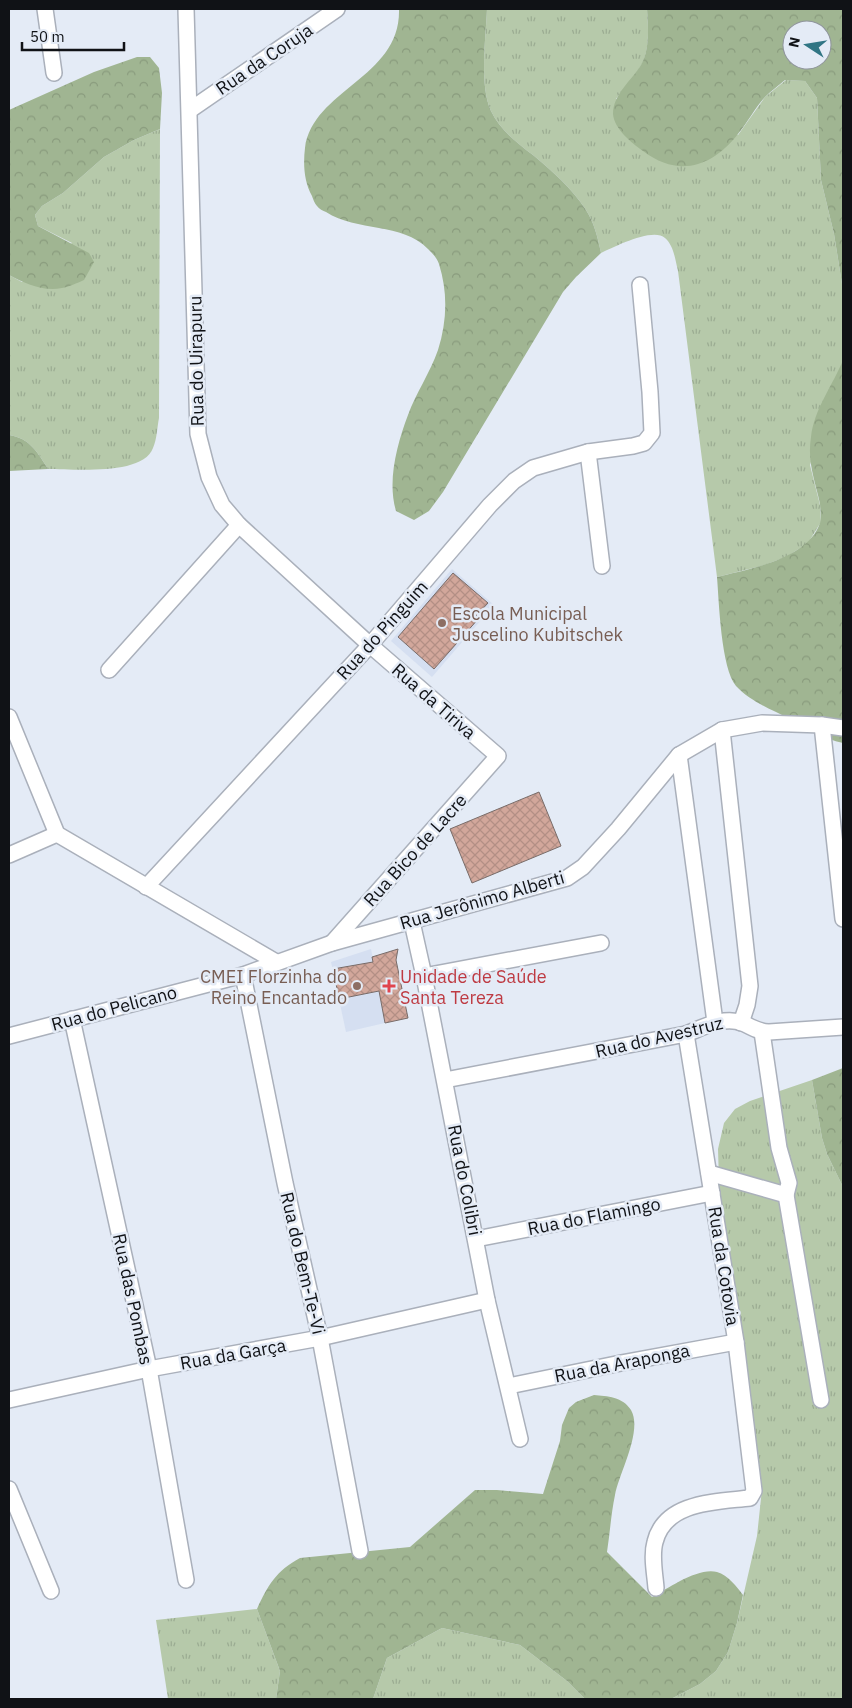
<svg xmlns="http://www.w3.org/2000/svg" width="852" height="1708" font-family="'IBM Plex Sans',sans-serif">
<style>
.built{fill:#d5dff1}
.grass{fill:url(#grass-tufts)}
.forest{fill:url(#forest-crowns);fill-rule:evenodd}
.building{fill:url(#building-cross-hatch);stroke:#786c69}
.lines{fill:none;stroke-linecap:round;stroke-linejoin:round}
.street-casing{stroke:#aab0bb;stroke-width:18}
.street{stroke:#fff;stroke-width:15}
.education-dot{fill:#8d6e63;stroke:#e4ebf6;stroke-width:2}
.health-dot{fill:#e0444e;stroke:#e4ebf6;stroke-width:2}
.labels{text-anchor:middle;dominant-baseline:central;stroke-width:5;stroke-linejoin:round;paint-order:stroke}
.street-label{font-size:18px;fill:#101216;stroke:#e4ebf6}
.education-label{font-size:18px;fill:#785e54;stroke:#e4ebf6;text-anchor:start}
.health-label{font-size:18px;fill:#be3a42;stroke:#e4ebf6;text-anchor:start}
</style>
<defs>
<pattern id="grass-tufts" width="24" height="20" patternUnits="userSpaceOnUse" patternTransform="scale(1.25)"><rect width="24" height="20" fill="#b6c9aa"/><path d="M3 7l-1-3M5 7V3M7 7l1-3M15 17l-1-3M17 17v-4M19 17l1-3" fill="none" stroke="#9bac92"/></pattern>
<pattern id="forest-crowns" width="20" height="18" patternUnits="userSpaceOnUse" patternTransform="scale(1.25)"><rect width="20" height="18" fill="#a0b592"/><path d="M2 6a3 3 0 1 1 6 0M12 15a3 3 0 1 1 6 0" fill="none" stroke="#899b7d"/></pattern>
<pattern id="building-cross-hatch" width="8" height="8" patternUnits="userSpaceOnUse" patternTransform="scale(1.25)"><rect width="8" height="8" fill="#d2a79b"/><path d="M0 0l8 8M0 8l8-8" fill="none" stroke="#b38f85"/></pattern>
</defs>
<rect width="100%" height="100%" fill="#e4ebf6"/>
<g class="built">
<polygon points="452,569 494,605 432,677 391,641"/>
<polygon points="371,949 385,1023 346,1032 331,962"/>
</g>
<g class="grass">
<path d="M487,9H647C648,26 650,47 642,64C635,76 624,88 616,99L738,135L765,97L786,80L805,81L817,98L821,180L834,234L843,290V360L810,465L820,505L821,522L808,543L786,557L761,566L717,577L678,271C675,259 674,246 665,238C653,227 614,247 601,253C598,238 594,222 586,210C572,188 552,171 533,155C517,143 500,130 491,111C479,85 486,37 487,9Z"/>
<path d="M160,129L159,418C157,428 157,439 153,448C143,476 73,469 48,469C38,453 30,438 9,435V275L22,282L72,243L38,226L35,215L42,206L63,193L104,157L134,140Z"/>
<polygon points="812,1080 822,1138 827,1154 843,1187 843,1699 671,1699 700,1684 716,1671 728,1652 737,1623 757,1536 762,1489 758,1453 720,1216 718,1149 724,1123 735,1109 750,1101"/>
<polygon points="257,1609 280,1671 276,1699 168,1699 156,1620"/>
<polygon points="442,1628 520,1645 567,1681 585,1699 373,1699 387,1658"/>
</g>
<g class="forest">
<path d="M399,9H487C486,37 479,85 491,111C500,130 517,143 533,155C552,171 572,188 586,210C594,222 598,238 601,253L576,277L563,292L443,492L429,511L414,520L396,511C387,481 397,444 408,415C416,393 430,373 438,350C447,321 448,293 439,264C437,258 433,254 428,249C402,222 357,232 326,212C323,211 319,209 317,206C315,204 313,199 312,196C304,182 303,164 305,148C313,89 401,78 399,9Z"/>
<path d="M647,9H843V290L834,234L821,180L817,98L805,81L785,80C779,85 771,91 765,97C755,108 748,122 738,134C712,167 679,178 643,151C632,143 614,129 613,114C613,94 632,80 641,65C650,49 648,27 647,9ZM792,30H822V60H792Z"/>
<path d="M137,57H150L159,68L162,93L160,129L134,140L104,157L63,193L42,206L35,215L38,226L89,253L94,262L84,280C77,283 69,287 62,288C43,292 24,283 9,275V110L94,72Z"/>
<path d="M843,360V743C824,739 805,727 788,718C770,709 750,701 736,686C721,668 719,602 717,577C749,569 808,559 820,523C822,518 820,509 820,504C815,480 807,462 811,437C814,409 833,385 843,360Z"/>
<path d="M9,435C30,438 38,453 48,469L9,471Z"/>
<polygon points="843,1068 843,1187 827,1154 822,1138 812,1080"/>
<path d="M594,1395C607,1396 623,1397 631,1410C643,1431 619,1473 615,1495C611,1514 610,1533 607,1552L652,1597C669,1588 698,1567 717,1572C728,1575 737,1587 743,1595L737,1623L728,1652L716,1671L700,1684L671,1699H585L567,1681L520,1645L442,1628L387,1658L373,1699H276L280,1671L257,1609C268,1585 276,1571 300,1558L410,1547L475,1490H497L543,1494L560,1441L562,1425L569,1408L576,1402Z"/>
</g>
<g class="building">
<polygon points="453,573 488,603 476,616 479,618 434,669 398,637"/>
<polygon points="539,792 561,846 472,883 450,829"/>
<polygon points="398,949 396,960 408,1018 385,1023 379,991 339,999 333,969 373,962 372,957"/>
</g>
<g class="lines">
<defs>
<g id="street">
<polyline points="45,9 54,73"/>
<polyline points="186,9 198,434 209,477 222,505 239,525 370,645 498,756 332,943"/>
<polyline points="190,110 337,9"/>
<polyline points="588,452 602,566"/>
<polyline points="109,670 239,525"/>
<polyline points="9,717 57,834 276,962"/>
<polyline points="822,725 843,919"/>
<polyline points="722,730 750,986 747,1005 741,1023"/>
<polyline points="679,755 715,1022"/>
<polyline points="9,855 57,834"/>
<polyline points="146,887 370,645 490,505 514,481 533,468 588,452 633,446 644,443 652,433 650,392 640,285"/>
<polyline points="412,922 424,976 487,1300 520,1439"/>
<polyline points="243,975 285,1183 320,1338 360,1551"/>
<polyline points="424,976 601,943"/>
<polyline points="72,1019 149,1369 186,1580"/>
<polyline points="762,1032 779,1148 789,1183 786,1195"/>
<polyline points="9,1036 243,975 332,943 567,878 583,867 618,829 679,755 722,730 762,723 822,725 843,728"/>
<path d="M445,1080L686,1034C704,1027 723,1016 743,1023C751,1027 759,1032 769,1032L843,1027"/>
<polyline points="709,1173 786,1195 821,1400"/>
<polyline points="476,1239 712,1193"/>
<polyline points="509,1386 621,1363 736,1342"/>
<polyline points="9,1400 149,1369 320,1338 487,1300"/>
<polyline points="9,1489 51,1591"/>
<path d="M656,1588C655,1574 651,1556 655,1542C665,1501 717,1502 750,1498L754,1491L736,1342L686,1034"/>
</g>
</defs>
<use href="#street" class="street-casing"/>
<use href="#street" class="street"/>
</g>
<g class="education-dot">
<circle cx="442" cy="623" r="5"/>
<circle cx="357" cy="986" r="5"/>
</g>
<path class="health-dot" d="M386.5 978.5h5v5h5v5h-5v5h-5v-5h-5v-5h5z"/>
<g class="labels">
<g class="street-label">
<text transform="translate(264 59) rotate(-34)">Rua da Coruja</text>
<text transform="translate(196 361) rotate(-91)">Rua do Uirapuru</text>
<text transform="translate(382 630) rotate(-48)">Rua do Pinguim</text>
<text transform="translate(434 701) rotate(41)">Rua da Tiriva</text>
<text transform="translate(415 850) rotate(-48)">Rua Bico de Lacre</text>
<text transform="translate(482 900) rotate(-16)">Rua Jerônimo Alberti</text>
<text transform="translate(114 1008) rotate(-15)">Rua do Pelicano</text>
<text transform="translate(659 1037) rotate(-13)">Rua do Avestruz</text>
<text transform="translate(465 1180) rotate(79)">Rua do Colibri</text>
<text transform="translate(594 1216) rotate(-11)">Rua do Flamingo</text>
<text transform="translate(303 1263) rotate(77)">Rua do Bem-Te-Vi</text>
<text transform="translate(724 1266) rotate(81)">Rua da Cotovia</text>
<text transform="translate(133 1299) rotate(78)">Rua das Pombas</text>
<text transform="translate(233 1354) rotate(-10)">Rua da Garça</text>
<text transform="translate(622 1363) rotate(-11)">Rua da Araponga</text>
</g>
<g class="education-label">
<text x="452" y="613">Escola Municipal<tspan x="452" dy="21">Juscelino Kubitschek</tspan></text>
<text x="347" y="976" text-anchor="end">CMEI Florzinha do<tspan x="347" dy="21">Reino Encantado</tspan></text>
</g>
<g class="health-label">
<text x="400" y="976">Unidade de Saúde<tspan x="400" dy="21">Santa Tereza</tspan></text>
</g>
</g>
<rect width="852" height="1708" fill="none" stroke="#101216" stroke-width="20"/>
<g transform="translate(807 45) rotate(282)"><circle r="24" fill="#e4ebf6" stroke="#8f949c"/>
<path d="M0-4L9 19L0 12L-9 19Z" fill="#307584"/>
<text y="-8" font-size="14" font-weight="bold" text-anchor="middle" fill="#101216">N</text>
</g>
<path d="M22 42v8h102v-8" fill="none" stroke="#101216" stroke-width="2.5"/>
<text x="30" y="42" font-size="15" fill="#101216" stroke="#e4ebf6" stroke-width="4" paint-order="stroke">50 m</text>
</svg>
